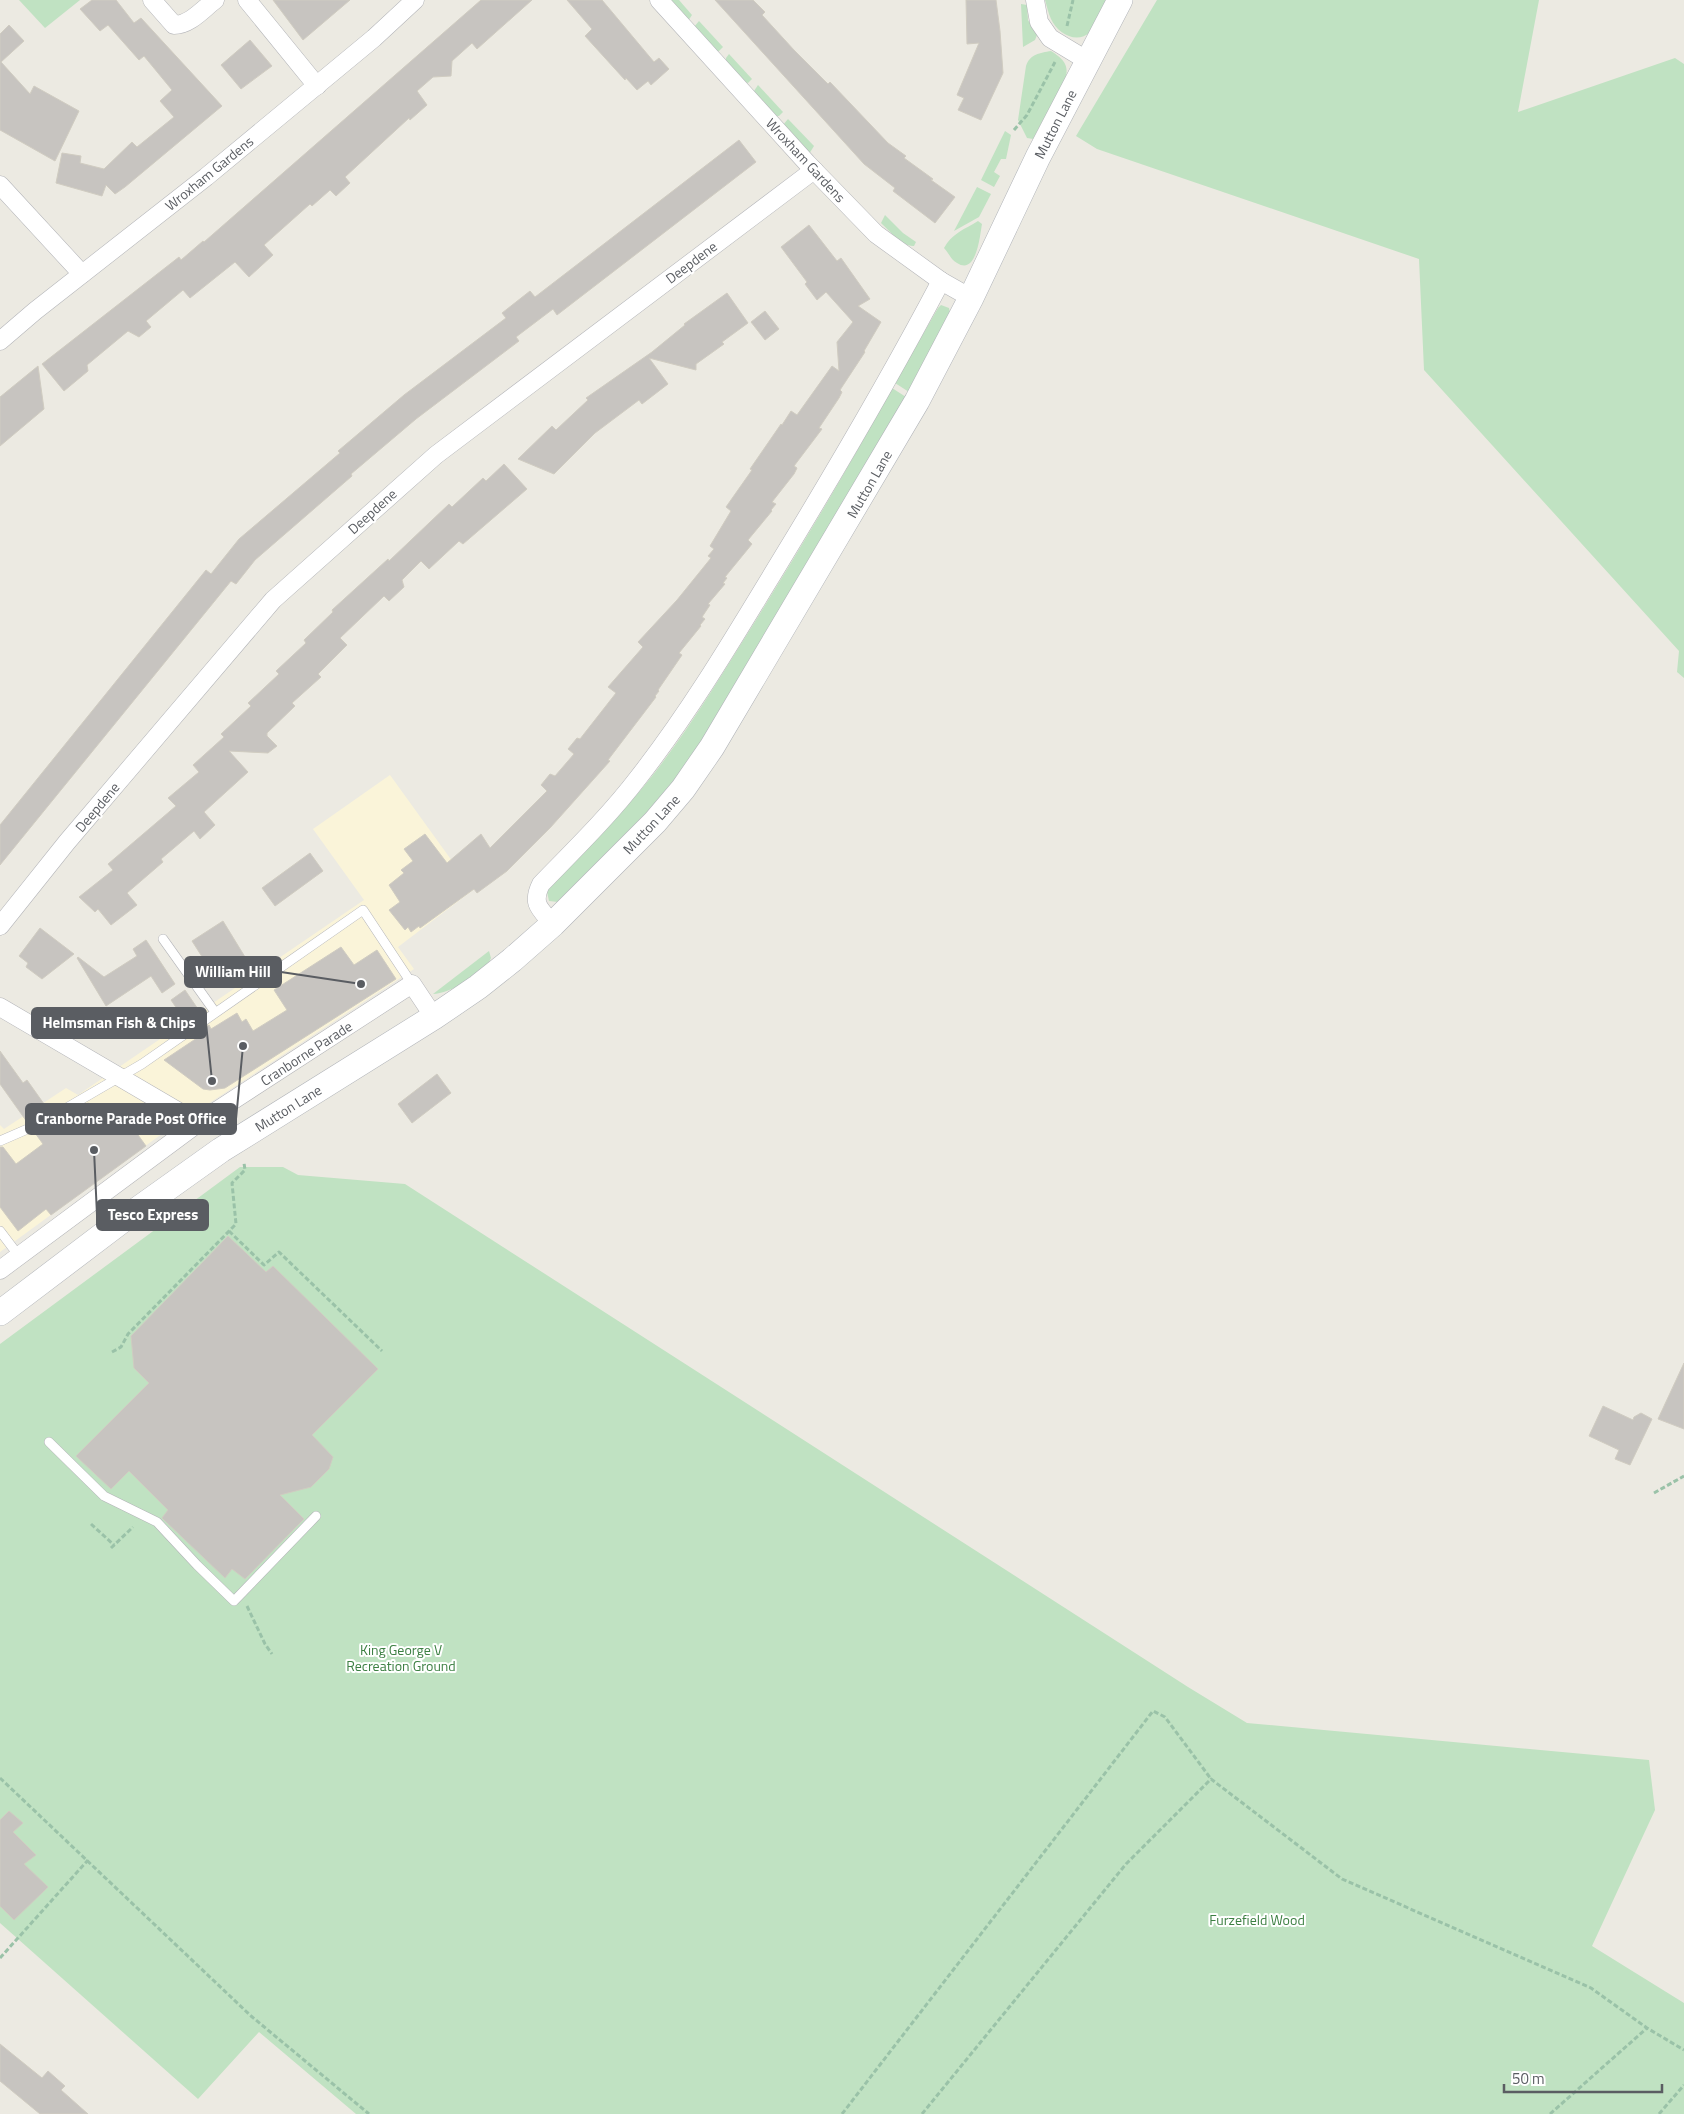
<svg xmlns="http://www.w3.org/2000/svg" width="1684" height="2114" font-family="'Titillium Web',sans-serif">
<style>
.commercial{fill:#faf4d9}
.green{fill:#c0e2c2}
.building{fill:#c7c4c0;stroke:#d0ccc1}
.lines{fill:none;stroke-linecap:round;stroke-linejoin:round}
.service-casing{stroke:#b3b4b8;stroke-width:10}
.minor-casing{stroke:#b3b4b8;stroke-width:19}
.secondary-casing{stroke:#b1b4b9;stroke-width:26}
.path{stroke:#9ac2a8;stroke-width:3;stroke-dasharray:5 2.5;stroke-linecap:butt}
.service{stroke:#fff;stroke-width:9}
.minor{stroke:#fff;stroke-width:18}
.secondary{stroke:#fff;stroke-width:25}
.labels{text-anchor:middle;dominant-baseline:central;stroke-width:4;stroke-linejoin:round;paint-order:stroke}
.street-label{font-size:14px;fill:#5a5d62;stroke:#fff}
.park-label{font-size:14px;fill:#3c7f42;stroke:#fff}
.leader{fill:none;stroke:#5a5d62;stroke-width:2}
.callout-dot{fill:#5a5d62;stroke:#fff;stroke-width:2}
.callout{fill:#5a5d62;stroke:#5a5d62;stroke-width:2}
.callout-label{font-size:15px;text-anchor:middle;font-weight:bold;fill:#fff}
</style>
<rect width="100%" height="100%" fill="#eceae2"/>
<polygon class="commercial" points="390,775 473,890 398,947 414,969 159,1136 0,1252 0,1125 4,1129 66,1088 78,1095 364,900 313,829"/>
<g class="green">
<polygon points="19,0 80,0 45,28"/>
<polygon points="669,0 679,0 692,15 688,21"/>
<path d="M1045,0H1107C1102,10 1097,23 1090,32C1077,45 1057,33 1051,19C1048,13 1047,6 1045,0Z"/>
<polygon points="1157,0 1539,0 1518,112 1675,58 1684,64 1684,678 1677,672 1679,651 1424,370 1419,259 1097,149 1076,136"/>
<polygon points="1021,4 1027,5 1028,20 1037,35 1035,40 1023,47"/>
<polygon points="699,21 723,47 719,51 715,51 694,27"/>
<path d="M1051,51C1062,58 1069,64 1066,77L1033,139L1027,138L1018,120L1026,66C1030,54 1040,53 1051,51Z"/>
<polygon points="729,54 752,79 748,83 743,81 726,62 726,58"/>
<polygon points="758,85 783,112 779,116 774,116 755,95 754,91"/>
<polygon points="788,119 814,146 809,154 783,125"/>
<polygon points="1005,131 1011,135 1006,159 1001,159 994,172 1000,176 994,187 981,180"/>
<polygon points="977,187 991,194 979,217 954,231"/>
<path d="M885,215L903,233L916,242L914,246C902,247 889,230 881,223Z"/>
<path d="M978,221L982,224C980,234 977,276 957,263C951,260 949,253 944,248C951,234 965,229 978,221Z"/>
<polygon points="941,305 949,308 950,313 909,392 895,383 938,308"/>
<path d="M892,388L906,397L688,763L642,819L558,902L549,901L547,892L551,885C588,849 624,812 656,771C693,723 724,671 756,620C803,544 849,467 892,388Z"/>
<path d="M489,951L491,958C485,973 449,994 433,994Z"/>
<polygon points="240,1167 283,1167 298,1175 405,1184 1188,1687 1247,1723 1649,1760 1655,1810 1592,1946 1684,2003 1684,2114 356,2114 259,2032 198,2099 0,1923 0,1344"/>
</g>
<g class="building">
<polygon points="92,0 116,0 134,23 141,18 222,106 125,187 115,194 106,185 102,196 56,183 62,153 81,156 80,163 104,169 132,142 137,147 174,117 160,101 172,90 144,56 139,60 108,25 100,31 80,9"/>
<polygon points="273,0 350,0 303,40"/>
<polygon points="481,0 532,0 477,49 472,43 452,61 451,76 433,77 417,91 427,105 410,120 409,118 345,177 350,183 336,196 330,190 312,206 310,204 264,245 273,255 249,277 235,262 190,298 183,290 146,321 151,327 139,337 128,331 87,365 88,371 64,391 42,364 179,257 181,260 203,241 204,242"/>
<polygon points="567,0 602,0 654,62 659,58 669,69 651,85 648,81 637,90 626,78 625,80 585,36 592,29"/>
<polygon points="715,0 753,0 765,12 762,15 794,50 828,84 830,82 888,143 906,156 904,158 933,179 931,180 955,197 935,223 893,191 895,188 864,164"/>
<polygon points="966,0 996,0 1000,31 1003,73 981,120 958,110 964,98 957,95 979,43 967,44"/>
<polygon points="9,25 24,41 1,62 30,94 34,86 79,111 55,161 0,130 0,34"/>
<polygon points="250,40 272,66 241,89 221,65"/>
<polygon points="739,140 756,162 557,315 553,309 516,337 519,341 416,419 351,474 352,476 255,560 236,584 231,581 0,865 0,825 206,570 211,574 239,539 340,453 338,451 404,395 506,318 502,313 530,291 535,297"/>
<polygon points="809,225 837,261 841,258 870,299 858,306 881,322 864,351 865,352 840,390 842,392 839,398 819,428 822,429 794,466 797,468 794,474 772,502 776,504 771,510 772,511 748,540 752,544 725,577 727,578 723,583 725,584 708,604 710,605 702,617 705,619 700,625 701,626 679,653 682,655 658,690 659,691 655,696 656,697 608,760 610,761 550,828 507,871 477,893 474,889 420,928 419,926 411,932 408,927 405,930 389,910 400,902 389,885 404,873 401,870 413,861 404,849 425,834 447,863 481,834 490,848 547,791 541,785 550,774 555,776 574,754 568,749 577,738 580,739 616,693 608,687 643,647 638,642 677,600 711,558 708,556 714,549 710,546 731,511 726,507 752,470 750,469 781,424 782,425 791,411 797,415 832,366 839,371 837,342 853,322 826,292 817,300 805,284 807,282 781,247"/>
<polygon points="727,293 748,323 722,342 724,344 696,364 696,370 649,358 668,384 642,404 639,400 595,433 554,474 518,459 552,426 556,430 588,400 586,398 652,352 685,325 684,324"/>
<polygon points="765,311 779,329 765,340 751,322"/>
<polygon points="38,366 44,409 0,446 0,397"/>
<polygon points="504,464 527,489 463,544 459,541 429,569 421,561 402,580 404,587 389,601 384,596 340,638 347,645 318,674 321,677 292,703 295,706 267,733 267,736 277,746 268,753 229,751 248,772 204,812 215,825 200,839 194,831 161,859 163,862 127,893 137,905 111,925 98,909 95,912 79,897 113,870 108,864 176,806 168,798 199,772 193,765 224,737 221,734 251,706 248,703 279,674 276,671 306,643 304,640 333,612 332,610 388,559 389,561 449,504 452,507 483,478 486,481"/>
<polygon points="310,853 323,871 275,906 262,888"/>
<polygon points="223,921 245,957 215,977 192,941"/>
<polygon points="40,928 74,954 42,979 26,967 28,963 19,956"/>
<polygon points="146,940 175,984 162,993 151,976 106,1006 77,958 78,957 104,977 137,956 133,949"/>
<polygon points="341,947 354,965 377,950 396,979 225,1088 210,1090 203,1089 164,1060 197,1038 195,1035 209,1025 211,1029 237,1013 242,1022 246,1019 253,1031 287,1010 274,990"/>
<polygon points="185,990 202,1015 188,1025 171,1000"/>
<polygon points="0,1051 23,1083 27,1080 49,1111 27,1122 0,1084"/>
<polygon points="437,1074 451,1093 412,1123 398,1104"/>
<polygon points="88,1103 133,1128 146,1146 51,1215 46,1209 18,1231 0,1207 0,1147 3,1147 16,1164 43,1144 35,1133 57,1121 58,1123"/>
<polygon points="228,1236 266,1272 273,1266 378,1369 312,1435 333,1457 329,1469 311,1487 280,1495 304,1519 245,1579 232,1569 225,1578 162,1518 168,1510 129,1471 111,1489 76,1456 149,1383 134,1368 131,1336"/>
<polygon points="1684,1363 1684,1429 1658,1419"/>
<polygon points="1603,1406 1633,1420 1634,1417 1641,1413 1652,1419 1630,1465 1615,1459 1619,1450 1589,1436"/>
<polygon points="9,1811 23,1823 13,1832 36,1855 24,1864 48,1887 14,1920 0,1906 0,1820"/>
<polygon points="0,2044 42,2078 48,2071 65,2086 61,2090 88,2114 40,2114 0,2081"/>
</g>
<g class="lines">
<defs>
<g id="service">
<polyline points="163,939 215,1012"/>
<polyline points="0,1141 39,1124 142,1064 363,910 412,984"/>
<polyline points="0,1231 19,1256"/>
<polyline points="49,1442 104,1496 157,1522 197,1565 234,1601 316,1516"/>
</g>
<g id="minor">
<path d="M152,0L174,25C190,25 203,9 215,0"/>
<polyline points="247,0 317,86"/>
<polyline points="659,0 807,163 876,234 941,281 971,298"/>
<polyline points="1035,0 1039,22 1050,38 1088,61"/>
<polyline points="0,185 82,274"/>
<polyline points="0,341 35,311 206,177 374,38 415,0"/>
<path d="M553,924C540,909 531,904 541,884C574,850 609,816 638,778C692,709 736,634 781,560C837,468 891,376 941,281"/>
<polyline points="0,926 67,842 273,600 436,455 814,170"/>
<polyline points="0,1007 198,1123"/>
<polyline points="0,1270 198,1123 412,984 434,1017"/>
</g>
<polyline id="secondary" points="0,1313 120,1222 221,1150 434,1017 478,987 512,960 553,924 655,822 683,789 712,747 917,401 971,298 1038,157 1120,0"/>
</defs>
<use href="#service" class="service-casing"/>
<use href="#minor" class="minor-casing"/>
<use href="#secondary" class="secondary-casing"/>
<g class="path">
<polyline points="1067,26 1073,0"/>
<polyline points="1014,130 1027,115 1055,62"/>
<polyline points="229,1231 264,1265 279,1252 382,1351"/>
<polyline points="112,1352 121,1347 128,1334 236,1224 232,1183 245,1170 244,1163"/>
<polyline points="1654,1493 1684,1476"/>
<polyline points="91,1524 114,1545"/>
<polyline points="111,1548 133,1527"/>
<polyline points="247,1606 265,1644 272,1654"/>
<polyline points="0,1778 251,2016 369,2114"/>
<polyline points="0,1958 88,1860"/>
<polyline points="842,2114 1153,1711 1165,1717 1211,1779"/>
<polyline points="922,2114 1126,1864 1211,1779 1342,1879 1591,1988 1647,2028 1684,2050"/>
<polyline points="1550,2114 1647,2028"/>
<polyline points="1659,2114 1684,2085"/>
</g>
<use href="#service" class="service"/>
<use href="#minor" class="minor"/>
<use href="#secondary" class="secondary"/>
</g>
<g class="labels">
<g class="street-label">
<text transform="translate(1055 124) rotate(-63)">Mutton Lane</text>
<text transform="translate(806 160) rotate(47)">Wroxham Gardens</text>
<text transform="translate(209 173) rotate(-39)">Wroxham Gardens</text>
<text transform="translate(691 262) rotate(-37)">Deepdene</text>
<text transform="translate(869 484) rotate(-60)">Mutton Lane</text>
<text transform="translate(372 511) rotate(-42)">Deepdene</text>
<text transform="translate(97 807) rotate(-50)">Deepdene</text>
<text transform="translate(651 824) rotate(-47)">Mutton Lane</text>
<text transform="translate(306 1053) rotate(-33)">Cranborne Parade</text>
<text transform="translate(288 1108) rotate(-32)">Mutton Lane</text>
</g>
<g class="park-label">
<text x="401" y="1649">King George V<tspan x="401" dy="16">Recreation Ground</tspan></text>
<text x="1257" y="1919">Furzefield Wood</text>
</g>
</g>
<path class="leader" d="M361 984L281 972M212 1081L206 1023M243 1046L236 1119M94 1150L97 1215"/>
<g class="callout-dot">
<circle cx="361" cy="984" r="5"/>
<circle cx="212" cy="1081" r="5"/>
<circle cx="243" cy="1046" r="5"/>
<circle cx="94" cy="1150" r="5"/>
</g>
<g class="callout">
<rect x="185" y="957" width="96" height="30" rx="5"/>
<rect x="32" y="1008" width="174" height="30" rx="5"/>
<rect x="26" y="1104" width="210" height="30" rx="5"/>
<rect x="97" y="1200" width="111" height="30" rx="5"/>
</g>
<g class="callout-label">
<text x="233" y="977">William Hill</text>
<text x="119" y="1028">Helmsman Fish &amp; Chips</text>
<text x="131" y="1124">Cranborne Parade Post Office</text>
<text x="153" y="1220">Tesco Express</text>
</g>
<path d="M1504 2084v8h158v-8" fill="none" stroke="#5a5d62" stroke-width="2.5"/>
<text x="1512" y="2084" font-size="15" fill="#5a5d62" stroke="#ffffff" stroke-width="4" paint-order="stroke">50 m</text>
</svg>
